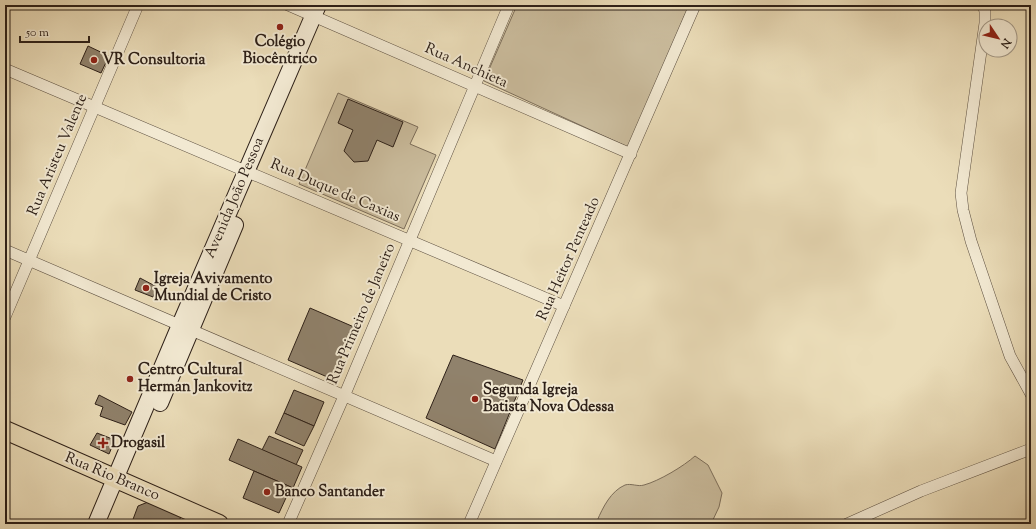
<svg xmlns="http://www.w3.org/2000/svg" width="1036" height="529" font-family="'Sorts Mill Goudy',serif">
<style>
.green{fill:#cbbd9e;stroke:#7c6e5b}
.building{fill:#90826c;stroke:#2d2018}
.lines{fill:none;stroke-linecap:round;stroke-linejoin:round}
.minor-casing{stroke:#5c4f40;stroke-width:12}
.secondary-casing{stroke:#2d2018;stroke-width:18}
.primary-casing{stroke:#2d2018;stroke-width:20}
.minor{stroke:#f2e9d2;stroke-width:11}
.secondary{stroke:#f2e9d2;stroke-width:16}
.primary{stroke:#ebddb9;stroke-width:18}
.poi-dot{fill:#8f2418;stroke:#f2e9d2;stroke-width:1.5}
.labels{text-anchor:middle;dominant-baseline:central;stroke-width:4;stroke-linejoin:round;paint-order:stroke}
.poi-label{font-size:15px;font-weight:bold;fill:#2d2018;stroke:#f2e9d2;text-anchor:start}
.street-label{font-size:15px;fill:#2d2018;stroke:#f2e9d2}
</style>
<rect width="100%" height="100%" fill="#ebddb9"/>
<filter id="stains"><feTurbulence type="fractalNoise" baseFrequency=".005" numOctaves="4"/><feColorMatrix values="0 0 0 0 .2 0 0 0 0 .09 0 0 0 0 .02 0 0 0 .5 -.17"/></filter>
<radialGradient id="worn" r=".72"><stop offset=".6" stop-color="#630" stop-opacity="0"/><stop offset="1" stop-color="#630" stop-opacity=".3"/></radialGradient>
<g class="green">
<polygon points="517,5 689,5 630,148 484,81"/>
<polygon points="338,93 418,127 410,144 436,155 404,229 299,184"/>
<path d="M695,456L708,465L722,493L719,507L711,524H600L597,521C603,507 611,491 625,485C631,483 638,487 644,485C659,481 684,466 695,456Z"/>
<polygon points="971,520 987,521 987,524 952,524"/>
</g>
<g class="building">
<polygon points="88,46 109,56 101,73 80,64"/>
<polygon points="348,99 403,122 393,147 377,140 368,161 354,162 344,151 353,130 338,123"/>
<polygon points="140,278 157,287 153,297 135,290"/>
<polygon points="310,308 354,327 332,379 288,360"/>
<polygon points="453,355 523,380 495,449 426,418"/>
<polygon points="294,390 324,402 314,426 284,413"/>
<polygon points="99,395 132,412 125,425 100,416 103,407 95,404"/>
<polygon points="284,413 314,426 304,446 275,433"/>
<polygon points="97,433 115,440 109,454 90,445"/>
<polygon points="269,436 303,450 296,465 262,450"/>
<polygon points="238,439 302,467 293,488 229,460"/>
<polygon points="254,471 291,487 279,513 243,498"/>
<polygon points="148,502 181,517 177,524 136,524 132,522 138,506"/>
</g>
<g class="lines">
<defs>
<g id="minor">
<polyline points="288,5 631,154"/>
<polyline points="983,5 985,11 985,23 961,193 963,210 971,241 1010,356 1031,394"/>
<polyline points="5,69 564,306"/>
<polyline points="5,250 496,461"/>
<polyline points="5,317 138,5"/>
<polyline points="288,524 345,394 509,5"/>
<polyline points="469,524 695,5"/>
<polyline points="847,524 921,491 1031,449"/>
</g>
<g id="secondary">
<polyline points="160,403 235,225"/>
<polyline points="96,524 180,325 318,5"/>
</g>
<polyline id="primary" points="5,430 219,524"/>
</defs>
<use href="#minor" class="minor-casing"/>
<use href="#secondary" class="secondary-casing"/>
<use href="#primary" class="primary-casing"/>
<use href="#minor" class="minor"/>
<use href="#secondary" class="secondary"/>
<use href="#primary" class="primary"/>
</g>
<g class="poi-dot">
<circle cx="280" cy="27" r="4"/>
<circle cx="94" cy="60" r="4"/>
<circle cx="146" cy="288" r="4"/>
<circle cx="130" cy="379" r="4"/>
<circle cx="475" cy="399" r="4"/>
<path d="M101 437h4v4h4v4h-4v4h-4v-4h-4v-4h4z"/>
<circle cx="267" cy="492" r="4"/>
</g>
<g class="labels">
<g class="poi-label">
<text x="280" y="42" text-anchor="middle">Colégio<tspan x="280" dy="17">Biocêntrico</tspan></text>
<text x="102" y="60">VR Consultoria</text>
<text x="154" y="279">Igreja Avivamento<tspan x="154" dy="17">Mundial de Cristo</tspan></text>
<text x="138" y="370">Centro Cultural<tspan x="138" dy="17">Herman Jankovitz</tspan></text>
<text x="483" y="390">Segunda Igreja<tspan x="483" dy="17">Batista Nova Odessa</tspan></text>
<text x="111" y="443">Drogasil</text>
<text x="275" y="492">Banco Santander</text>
</g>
<g class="street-label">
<text transform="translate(466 66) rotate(24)">Rua Anchieta</text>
<text transform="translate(58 155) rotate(-67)">Rua Aristeu Valente</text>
<text transform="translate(335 191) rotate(23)">Rua Duque de Caxias</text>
<text transform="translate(235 198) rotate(-67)">Avenida João Pessoa</text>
<text transform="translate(569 259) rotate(-66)">Rua Heitor Penteado</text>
<text transform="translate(362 314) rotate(-67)">Rua Primeiro de Janeiro</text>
<text transform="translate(112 477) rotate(23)">Rua Rio Branco</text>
</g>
</g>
<rect width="1036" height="529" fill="none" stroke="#ebddb9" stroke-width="20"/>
<rect x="6" y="6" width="1024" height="517" fill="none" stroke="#2d2018" stroke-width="2"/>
<rect x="10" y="10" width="1016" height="509" fill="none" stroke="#2d2018"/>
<g transform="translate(998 38) rotate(125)"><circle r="19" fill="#f2e9d2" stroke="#a39988"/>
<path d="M0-3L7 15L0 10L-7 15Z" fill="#8f2418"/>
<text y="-6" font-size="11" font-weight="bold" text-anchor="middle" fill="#2d2018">N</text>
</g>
<path d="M20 36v6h69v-6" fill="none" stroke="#2d2018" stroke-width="2"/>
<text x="26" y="36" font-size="12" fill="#2d2018" stroke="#f2e9d2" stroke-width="3" paint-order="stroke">50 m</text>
<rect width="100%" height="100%" filter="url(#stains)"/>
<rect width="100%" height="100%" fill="url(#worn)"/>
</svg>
